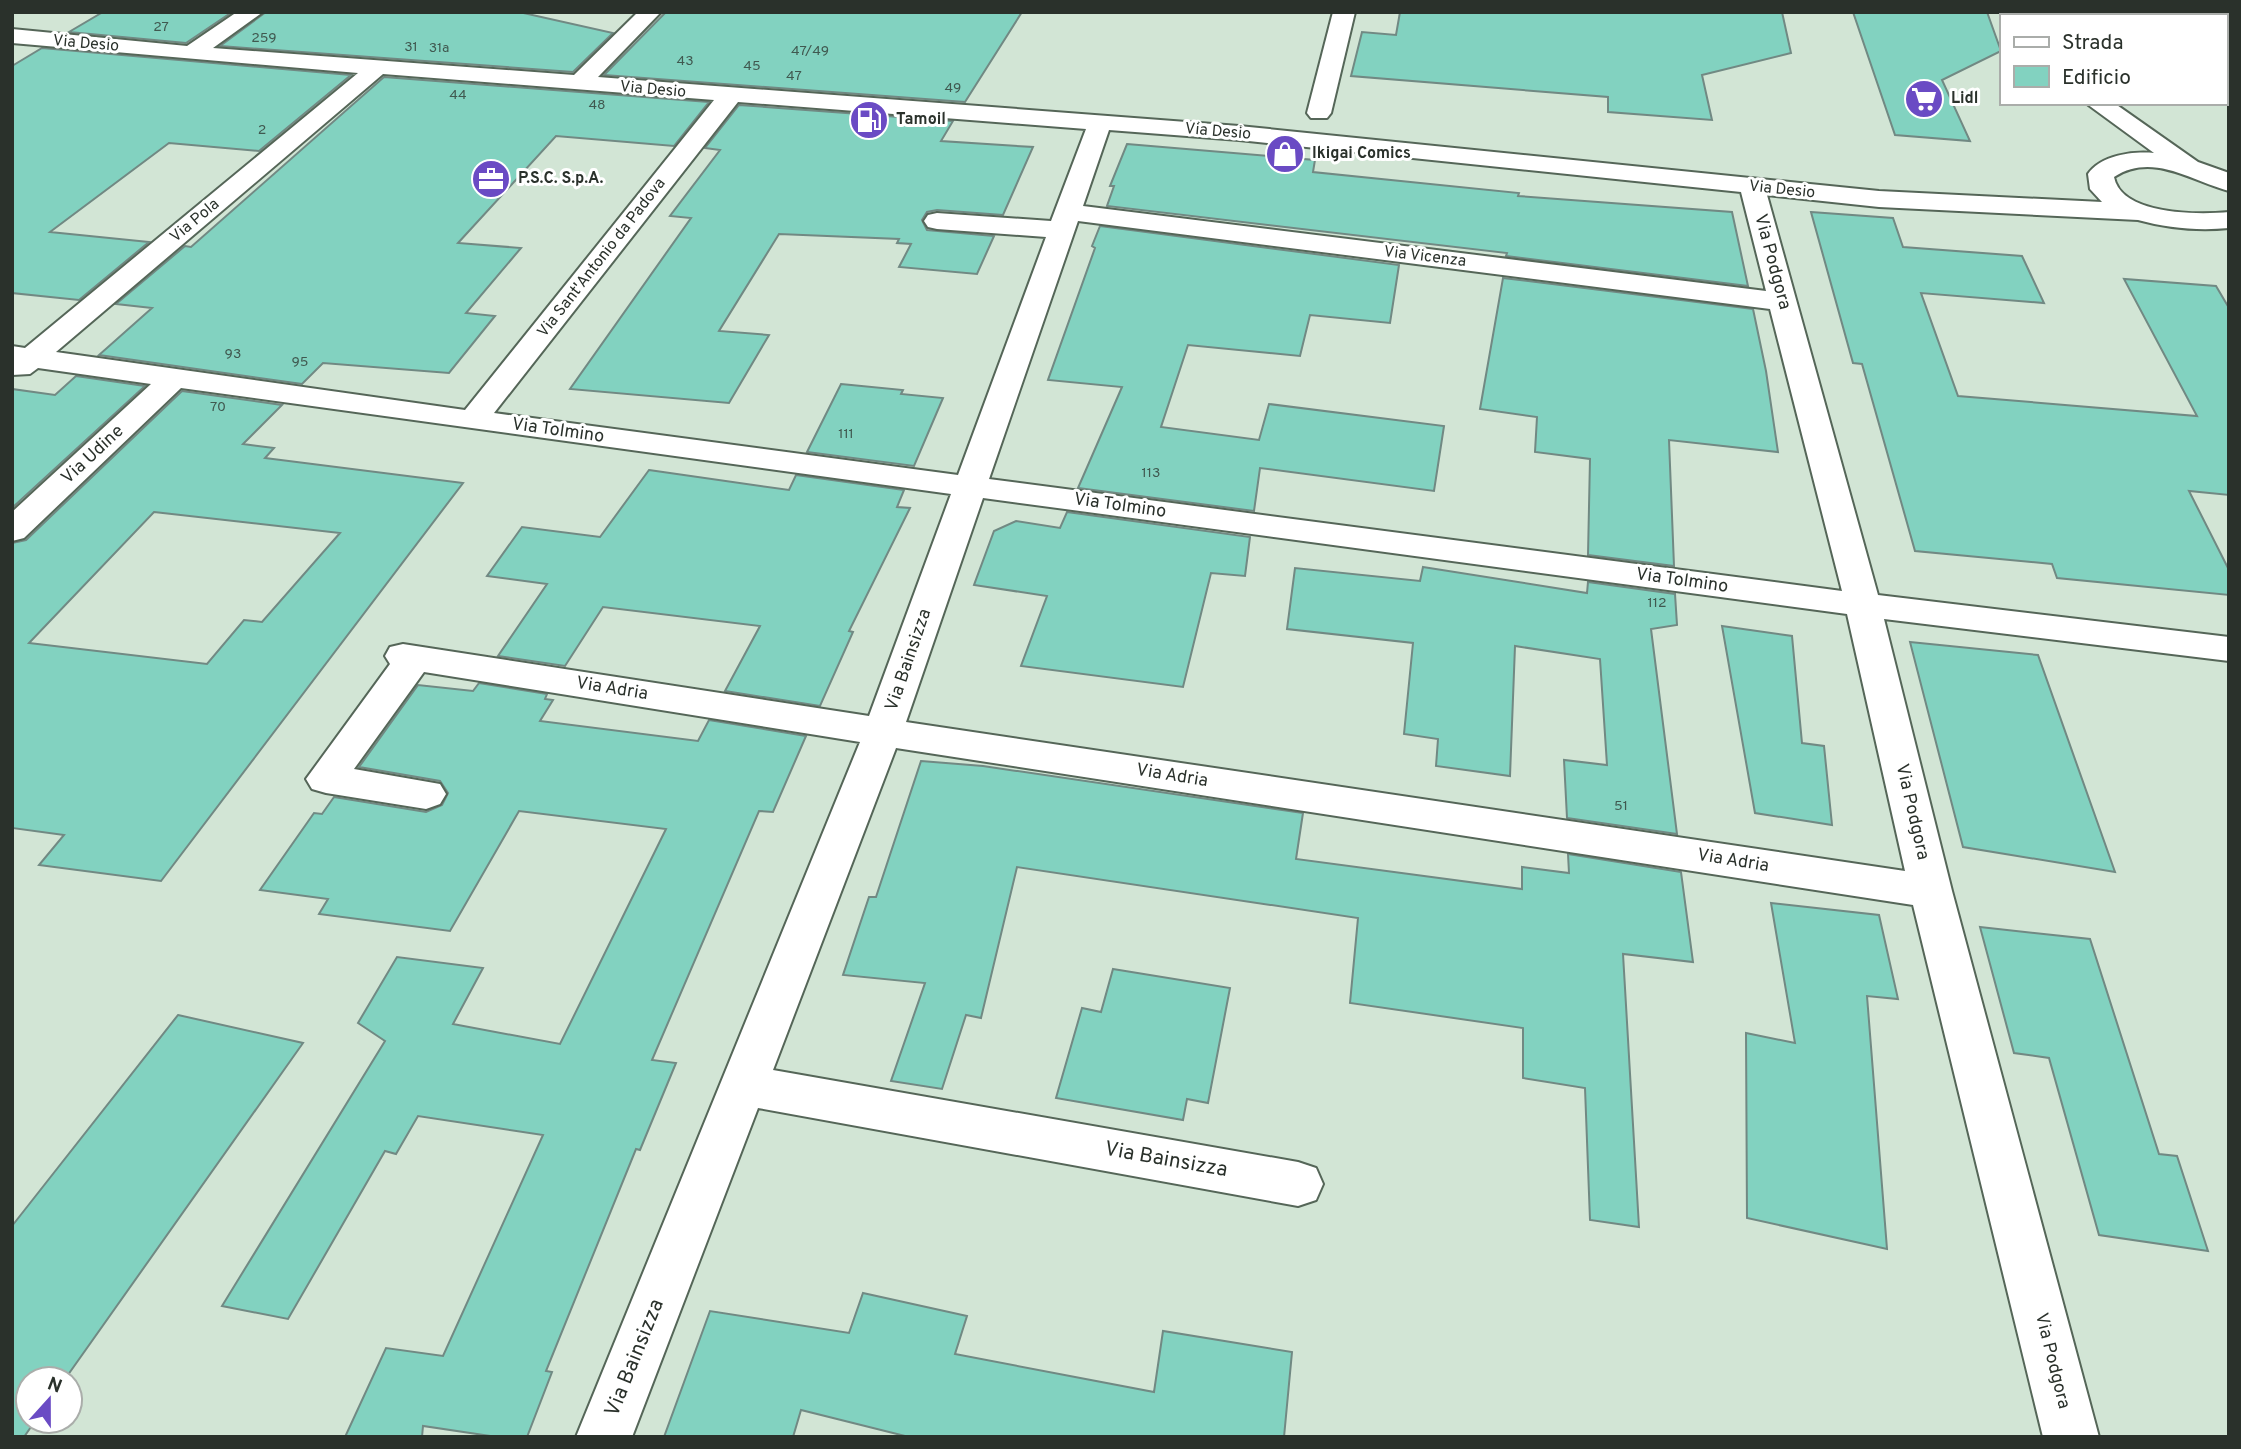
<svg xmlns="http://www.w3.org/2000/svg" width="2241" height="1449" font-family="Overpass,sans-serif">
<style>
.building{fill:#82d2c0;stroke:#718983;stroke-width:2;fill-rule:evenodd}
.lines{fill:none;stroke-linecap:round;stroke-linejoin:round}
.minor-casing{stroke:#556658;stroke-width:4}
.minor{fill:#fff;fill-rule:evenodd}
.labels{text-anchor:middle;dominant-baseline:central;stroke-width:6;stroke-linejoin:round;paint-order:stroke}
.number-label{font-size:14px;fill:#405950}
.far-street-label{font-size:16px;fill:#2a312b;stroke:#fff}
.far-poi-label{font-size:16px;font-weight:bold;fill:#2a312b;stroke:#fff;text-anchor:start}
.street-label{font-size:18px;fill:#2a312b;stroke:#fff}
.near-street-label{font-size:21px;fill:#2a312b;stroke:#fff}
</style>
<rect width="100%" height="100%" fill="#d2e5d5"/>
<g class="building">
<polygon points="103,12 232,12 186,43 69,32"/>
<polygon points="266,12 519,12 613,33 573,72 220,46"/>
<polygon points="666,12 1022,12 965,102 604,75"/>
<polygon points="1400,12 1782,12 1791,53 1702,75 1712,120 1608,112 1608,97 1351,76 1362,32 1396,35"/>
<polygon points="1853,12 1987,12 2001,51 1942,80 1970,141 1895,135"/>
<polygon points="42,48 351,75 259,151 169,143 50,232 149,242 79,300 12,293 12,66"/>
<polygon points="384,77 709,102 674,146 556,136 458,243 521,248 466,313 495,316 449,373 323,363 302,384 99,355 152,308 116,304 185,246 191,247"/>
<polygon points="739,105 953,121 941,141 1033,147 1003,215 937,210 927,212 922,220 927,230 994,236 977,274 899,267 911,244 897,243 899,239 779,234 719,331 769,335 729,403 570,389 691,218 670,216 720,150 705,148"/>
<polygon points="1127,144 1315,160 1313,172 1519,193 1518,196 1732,212 1748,286 1506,256 1507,253 1107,206 1114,186 1110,186"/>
<polygon points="1811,212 1893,218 1903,247 2022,256 2044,303 1921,293 1958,396 2197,416 2124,279 2216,286 2229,308 2229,495 2189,491 2229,570 2229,595 2057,578 2052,564 1915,551 1862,364 1853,363"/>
<polygon points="1100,226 1399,265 1390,323 1310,315 1300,356 1188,345 1161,427 1259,440 1269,404 1444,426 1434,491 1260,468 1254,511 1078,488 1122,387 1048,380 1095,248 1092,246"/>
<polygon points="1503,278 1753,309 1766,371 1778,452 1669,440 1674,566 1588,555 1590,459 1535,452 1537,417 1480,409"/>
<polygon points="76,376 145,386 12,508 12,389 55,395"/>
<polygon points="841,384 903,390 901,394 943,398 914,466 807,452"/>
<path d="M182,391L282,405L243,444L274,448L265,458L463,483L161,881L39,865L64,835L12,828V543L26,540ZM154,512L340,533L262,622L244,620L207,664L29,643Z"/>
<polygon points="649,470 789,490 796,475 904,490 897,507 910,508 849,631 853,632 820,706 725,691 760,626 603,607 565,666 498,656 547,584 487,576 522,527 600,537"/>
<polygon points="1067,512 1250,537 1245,576 1211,573 1183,687 1021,666 1047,596 974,585 994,531 1016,521 1060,528"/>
<polygon points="1423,567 1587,593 1588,582 1675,594 1677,625 1651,629 1677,834 1567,818 1564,760 1607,765 1600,659 1515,646 1510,776 1436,766 1438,739 1404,734 1413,643 1287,629 1295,568 1420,581"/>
<polygon points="1722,626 1792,636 1802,743 1824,746 1832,825 1755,813"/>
<polygon points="1910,642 2038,655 2115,872 1963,847"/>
<polygon points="479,683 547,694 545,699 553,700 540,721 698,741 709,720 806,736 773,812 759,811 652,1060 676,1063 640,1150 636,1149 546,1371 552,1372 527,1437 497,1437 423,1426 422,1437 345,1437 386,1348 443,1356 543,1135 418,1116 396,1154 385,1151 288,1319 222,1306 385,1041 358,1023 397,957 483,968 453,1024 560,1044 666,829 519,811 450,931 319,914 328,899 260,890 314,813 322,814 334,797 426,812 442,805 448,793 440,781 359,767 418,685 473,691"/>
<polygon points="921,761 983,766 1303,813 1296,859 1522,889 1522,867 1569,873 1568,854 1681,872 1693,962 1623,954 1639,1227 1590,1220 1585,1088 1523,1078 1523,1028 1350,1003 1358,918 1017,867 981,1018 966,1015 942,1089 891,1081 925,983 843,975 869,897 876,897"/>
<polygon points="1771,903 1879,915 1898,999 1867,996 1887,1249 1747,1218 1746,1033 1795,1043"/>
<polygon points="1980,927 2090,939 2159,1154 2177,1156 2208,1251 2099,1235 2049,1058 2014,1053"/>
<polygon points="1113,969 1230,988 1208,1103 1187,1099 1183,1120 1056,1098 1082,1008 1101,1012"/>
<polygon points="178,1015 303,1043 65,1379 28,1379 28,1421 35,1421 24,1437 12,1437 12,1226"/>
<polygon points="863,1293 967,1316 955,1354 1154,1392 1163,1331 1292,1352 1284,1437 909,1437 801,1410 793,1437 664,1437 710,1311 849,1333"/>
</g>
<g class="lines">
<defs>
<g id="minor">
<path d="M237,12H263L213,48L574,75L638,12H661L598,77L1239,126L1879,191L2102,202L2090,189L2088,174C2101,155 2133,151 2154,153L2087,104L2114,103L2198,162L2229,173V191C2191,181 2153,152 2114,177C2121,215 2198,215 2229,212V228C2198,231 2167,228 2138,220L1879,207L1767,195L1878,595L2229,637V661L1884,619L1952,891L2099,1437H2043L1913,905L896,748L773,1070L1298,1162L1316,1168L1323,1184L1316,1200L1298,1206L758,1108L632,1437H576L860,742L424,672L354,769L440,784L446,794L440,804L426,809L326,793L312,789L306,779L390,664L385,656L390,647L403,644L869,716L951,494L181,388L24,538L12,541V512L151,384L38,368L30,374L12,375V346L25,348L358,73L12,43V29L187,46ZM383,74L714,100L465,410L56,352ZM738,102L1086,129L1051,221L937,213L928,215L924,221L928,227L937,229L1046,237L958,475L494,413ZM1109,130L1239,140L1741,192L1766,291L1083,206ZM1078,221L1770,309L1842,591L989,479ZM983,498L1847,614L1905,871L906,722Z"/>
<polygon points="1333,12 1355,12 1331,113 1327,118 1311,118 1307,113"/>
<polygon points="2035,12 2057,12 2059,16 2037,16"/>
</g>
</defs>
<use href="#minor" class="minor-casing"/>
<use href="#minor" class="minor"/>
</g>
<defs>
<symbol id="supermarket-disc" viewBox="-11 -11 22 22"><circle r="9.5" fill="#6a4bc4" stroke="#fff"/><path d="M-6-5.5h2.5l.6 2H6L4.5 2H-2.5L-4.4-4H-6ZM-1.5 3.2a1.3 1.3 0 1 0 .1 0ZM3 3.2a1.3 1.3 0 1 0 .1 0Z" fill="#fff"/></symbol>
<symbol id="fuel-disc" viewBox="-11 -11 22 22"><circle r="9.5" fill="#6a4bc4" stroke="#fff"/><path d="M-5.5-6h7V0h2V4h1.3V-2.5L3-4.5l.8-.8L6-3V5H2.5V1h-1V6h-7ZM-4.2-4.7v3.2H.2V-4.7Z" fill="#fff"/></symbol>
<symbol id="shop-disc" viewBox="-11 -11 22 22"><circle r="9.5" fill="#6a4bc4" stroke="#fff"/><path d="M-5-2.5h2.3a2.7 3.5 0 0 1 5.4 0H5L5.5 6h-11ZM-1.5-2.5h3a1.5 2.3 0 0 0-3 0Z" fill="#fff"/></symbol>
<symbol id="office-disc" viewBox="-11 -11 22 22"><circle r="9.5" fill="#6a4bc4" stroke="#fff"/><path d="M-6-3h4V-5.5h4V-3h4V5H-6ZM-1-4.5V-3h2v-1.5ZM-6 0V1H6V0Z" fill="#fff"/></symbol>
</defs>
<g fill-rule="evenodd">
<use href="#supermarket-disc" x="1902" y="77" width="44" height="44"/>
<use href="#fuel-disc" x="847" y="98" width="44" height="44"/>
<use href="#shop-disc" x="1263" y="132" width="44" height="44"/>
<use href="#office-disc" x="469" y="157" width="44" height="44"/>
</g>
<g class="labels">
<g class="number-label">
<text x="161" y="27">27</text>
<text x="264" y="38">259</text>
<text x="411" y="47">31</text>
<text x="439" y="48">31a</text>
<text x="810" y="51">47/49</text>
<text x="685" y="61">43</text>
<text x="752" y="66">45</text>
<text x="794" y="76">47</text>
<text x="953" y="88">49</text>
<text x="458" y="95">44</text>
<text x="597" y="105">48</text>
<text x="262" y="130">2</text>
<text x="233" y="354">93</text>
<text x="300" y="362">95</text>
<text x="218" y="407">70</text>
<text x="846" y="434">111</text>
<text x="1151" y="473">113</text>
<text x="1657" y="603">112</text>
<text x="1621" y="806">51</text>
</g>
<g class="far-street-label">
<text transform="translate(86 44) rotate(5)">Via Desio</text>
<text transform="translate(653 90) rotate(5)">Via Desio</text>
<text transform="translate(1218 132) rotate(5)">Via Desio</text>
<text transform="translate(1782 190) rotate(6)">Via Desio</text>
<text transform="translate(195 221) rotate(-40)">Via Pola</text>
<text transform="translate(1425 257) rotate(7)">Via Vicenza</text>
<text transform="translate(602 258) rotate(-52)">Via Sant'Antonio da Padova</text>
</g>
<g class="far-poi-label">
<text x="1951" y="99">Lidl</text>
<text x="896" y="120">Tamoil</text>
<text x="1312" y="154">Ikigai Comics</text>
<text x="518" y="179">P.S.C. S.p.A.</text>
</g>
<g class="street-label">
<text transform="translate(1772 262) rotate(75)">Via Podgora</text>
<text transform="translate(558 431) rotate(8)">Via Tolmino</text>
<text transform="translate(93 455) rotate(-43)">Via Udine</text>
<text transform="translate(1120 506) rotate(8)">Via Tolmino</text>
<text transform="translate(1682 581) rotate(8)">Via Tolmino</text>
<text transform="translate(909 660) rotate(-71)">Via Bainsizza</text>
<text transform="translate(612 689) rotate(9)">Via Adria</text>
<text transform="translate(1172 776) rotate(9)">Via Adria</text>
<text transform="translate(1912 812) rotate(77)">Via Podgora</text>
<text transform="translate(1733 861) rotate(9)">Via Adria</text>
<text transform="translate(2052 1361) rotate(76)">Via Podgora</text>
</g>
<g class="near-street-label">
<text transform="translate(1166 1160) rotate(10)">Via Bainsizza</text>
<text transform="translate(635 1358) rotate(-68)">Via Bainsizza</text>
</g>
</g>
<rect width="2241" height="1449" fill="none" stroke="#2a312b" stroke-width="28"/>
<rect x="2000" y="14" width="228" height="91" fill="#ffffff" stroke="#aaadaa" stroke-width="2"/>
<rect x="2014" y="37" width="35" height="10" fill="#ffffff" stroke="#aaadaa" stroke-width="2"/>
<text x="2062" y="49" font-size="21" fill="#2a312b">Strada</text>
<rect x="2014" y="66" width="35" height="21" fill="#82d2c0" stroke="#aaadaa" stroke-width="2"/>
<text x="2062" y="84" font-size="21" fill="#2a312b">Edificio</text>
<g transform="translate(49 1400) rotate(21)"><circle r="33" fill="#ffffff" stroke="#aaadaa" stroke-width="2"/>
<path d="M0-5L12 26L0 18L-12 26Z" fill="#6a4bc4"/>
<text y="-10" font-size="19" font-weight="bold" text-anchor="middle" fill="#2a312b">N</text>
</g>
</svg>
